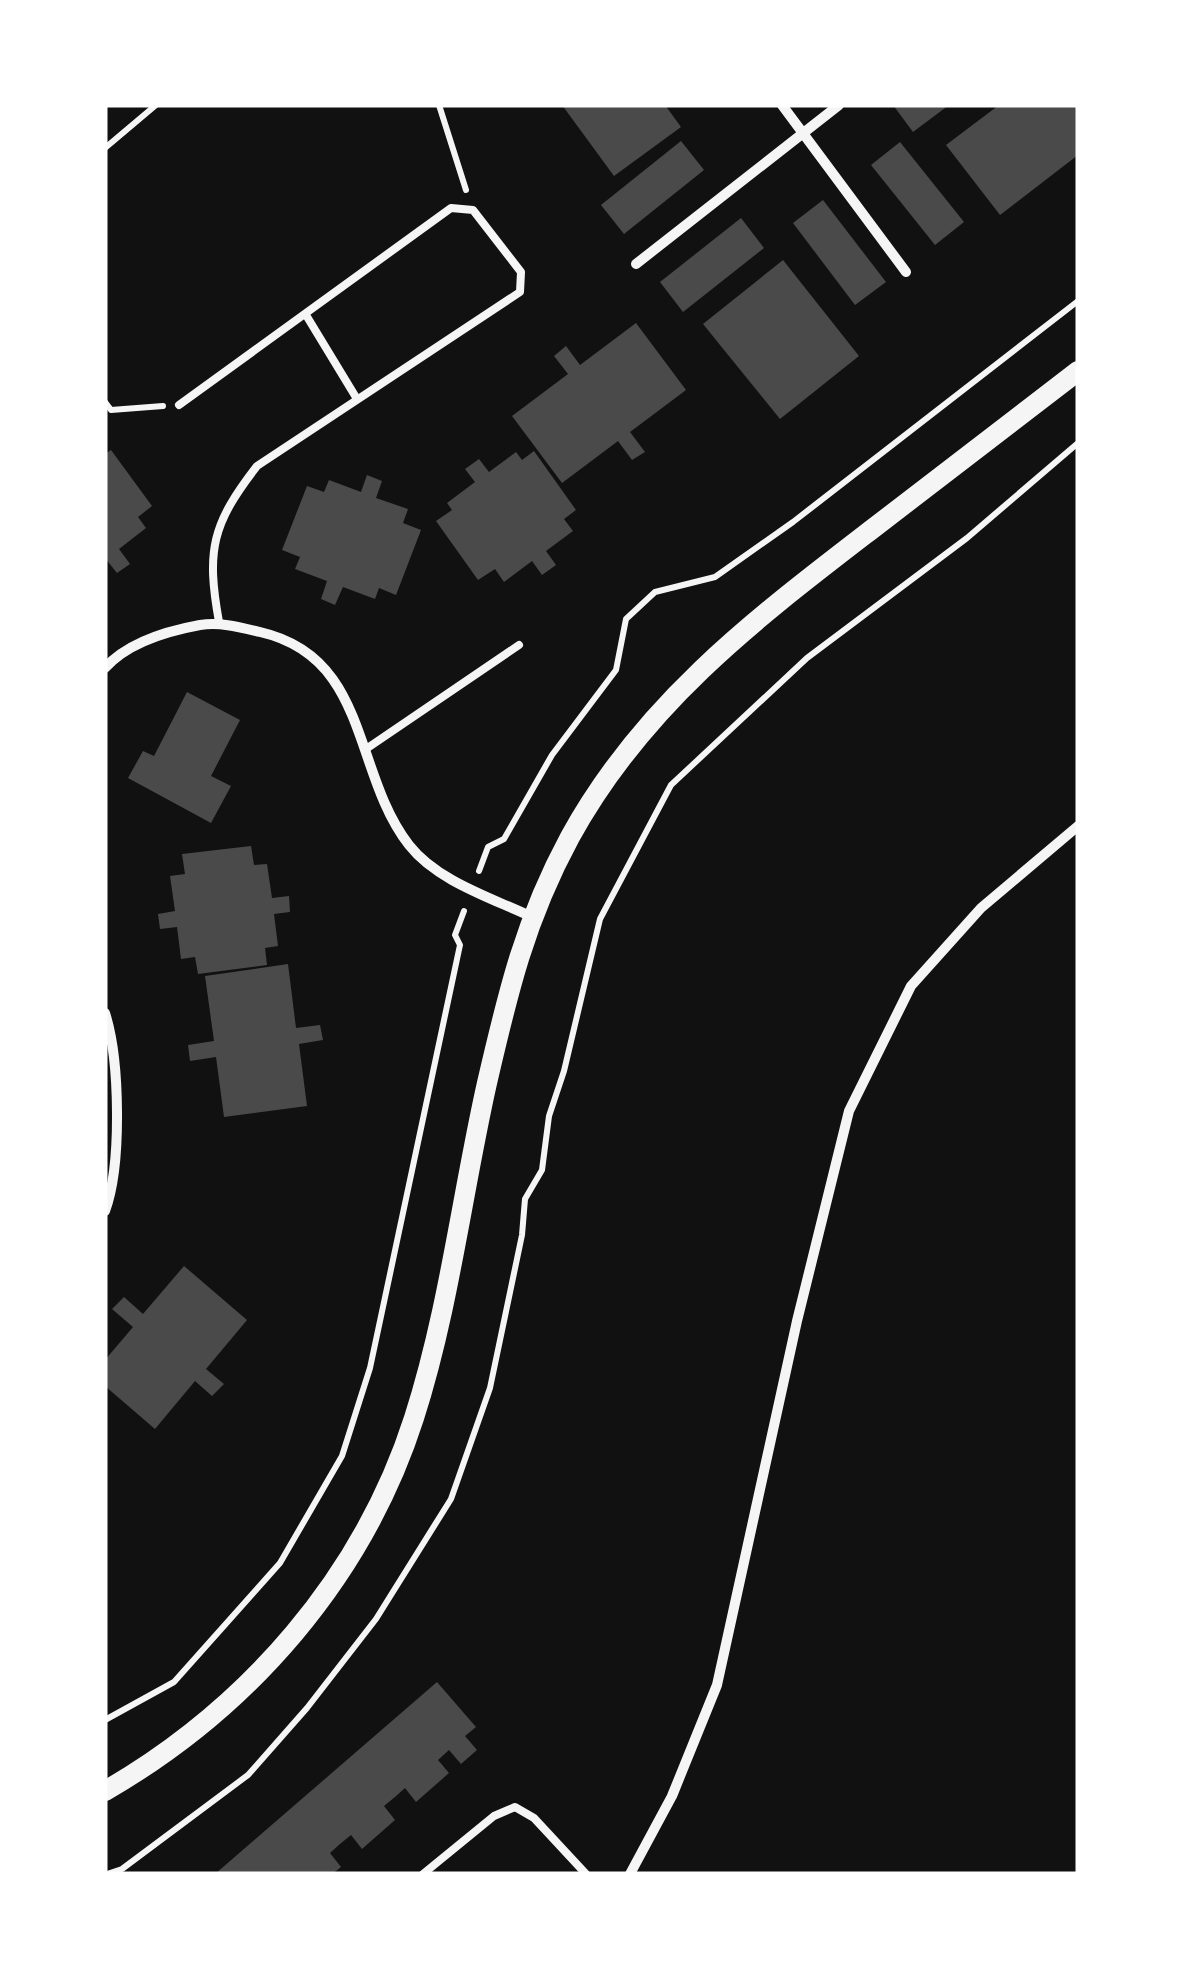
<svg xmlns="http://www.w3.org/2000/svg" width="1183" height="1979" font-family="'Roboto Condensed',sans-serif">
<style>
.building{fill:#4a4a4a}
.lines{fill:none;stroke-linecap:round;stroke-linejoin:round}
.path{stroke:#f5f5f5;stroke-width:6}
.service{stroke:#f5f5f5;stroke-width:8}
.minor{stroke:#f5f5f5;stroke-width:10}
.secondary{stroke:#f5f5f5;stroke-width:20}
</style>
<rect width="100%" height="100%" fill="#111"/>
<g class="building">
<polygon points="562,105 665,105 681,127 614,176"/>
<polygon points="893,105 949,105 913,132"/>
<polygon points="999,105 1078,105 1078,155 1000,215 946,145"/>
<polygon points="681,141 704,170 624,234 601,205"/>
<polygon points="900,142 964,222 935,245 871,165"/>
<polygon points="823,200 886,282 855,305 793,223"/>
<polygon points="741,218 764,248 683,312 660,282"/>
<polygon points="783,260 859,356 780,419 703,324"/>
<polygon points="636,323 686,390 630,432 645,452 632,460 618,441 562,483 512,416 568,374 554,356 566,346 580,365"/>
<polygon points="111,450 152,506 138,517 146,528 119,549 130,564 117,573 105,558 105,454"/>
<polygon points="534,451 576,510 564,519 573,531 546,551 556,565 542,575 532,561 504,582 495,569 478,580 436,521 452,510 447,503 475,482 465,469 479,459 489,472 516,452 522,460"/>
<polygon points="367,475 382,481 376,498 408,509 403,523 421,530 396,595 379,588 375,599 343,587 335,605 321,599 327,581 295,569 300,557 282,550 307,486 324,492 329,480 361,492"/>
<polygon points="187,692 240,720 211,776 231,786 211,823 128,778 143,751 154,756"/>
<polygon points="251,846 254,865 267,864 272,898 289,896 290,912 274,914 278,946 265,948 267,965 198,974 195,957 181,959 177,927 160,929 158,914 175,911 170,876 185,874 182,854"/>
<polygon points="288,964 296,1028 320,1025 323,1040 299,1044 307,1106 224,1117 216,1057 190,1061 188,1045 214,1041 205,976"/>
<polygon points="184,1266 247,1320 206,1369 224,1384 212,1396 195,1381 155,1429 105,1386 105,1360 133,1327 112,1309 124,1297 143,1314"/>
<polygon points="437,1682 476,1727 465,1736 477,1750 461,1764 449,1750 438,1760 449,1773 416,1802 405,1788 395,1797 384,1806 395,1820 362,1849 351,1835 340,1844 330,1853 341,1867 332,1874 215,1874"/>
</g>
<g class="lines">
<g class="path">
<polyline points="439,105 466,190"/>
<polyline points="105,148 156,105"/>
<polyline points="105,402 111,410 163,406"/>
<polyline points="479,871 488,847 504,839 552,755 616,670 626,619 655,592 715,577 793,522 1078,301"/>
<polyline points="105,1720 174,1682 280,1563 342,1456 370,1368 460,945 455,935 464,911"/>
<polyline points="107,1874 122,1869 248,1775 307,1708 376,1619 451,1499 490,1388 522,1235 525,1199 542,1170 549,1116 564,1071 600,919 671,785 807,658 967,538 1078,443"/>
</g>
<g class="service">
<polyline points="306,315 357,399"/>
<path d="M179,405L451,208L473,210L521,272L520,292L257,466C212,524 206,550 219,622"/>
<polyline points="366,749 519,645"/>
<polyline points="423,1874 494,1816 515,1807 534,1818 586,1874"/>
</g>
<g class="minor">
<polyline points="782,105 906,272"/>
<polyline points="636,264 839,105"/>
<path d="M105,668C128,642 167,631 200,625C221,622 239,627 260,632C370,657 352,772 409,845C437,881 492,898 532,917"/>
<path d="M105,1013C120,1060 122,1165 105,1211"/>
<polyline points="630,1874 672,1796 717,1685 797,1321 849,1111 911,986 981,908 1078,826"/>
</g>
<path class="secondary" d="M105,1791C249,1708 363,1577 414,1418C449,1309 462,1194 487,1083C508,992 525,920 570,837C643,704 754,620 871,530C940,477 1009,424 1078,371"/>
</g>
<rect width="1183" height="1979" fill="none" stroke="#ffffff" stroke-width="215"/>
</svg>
